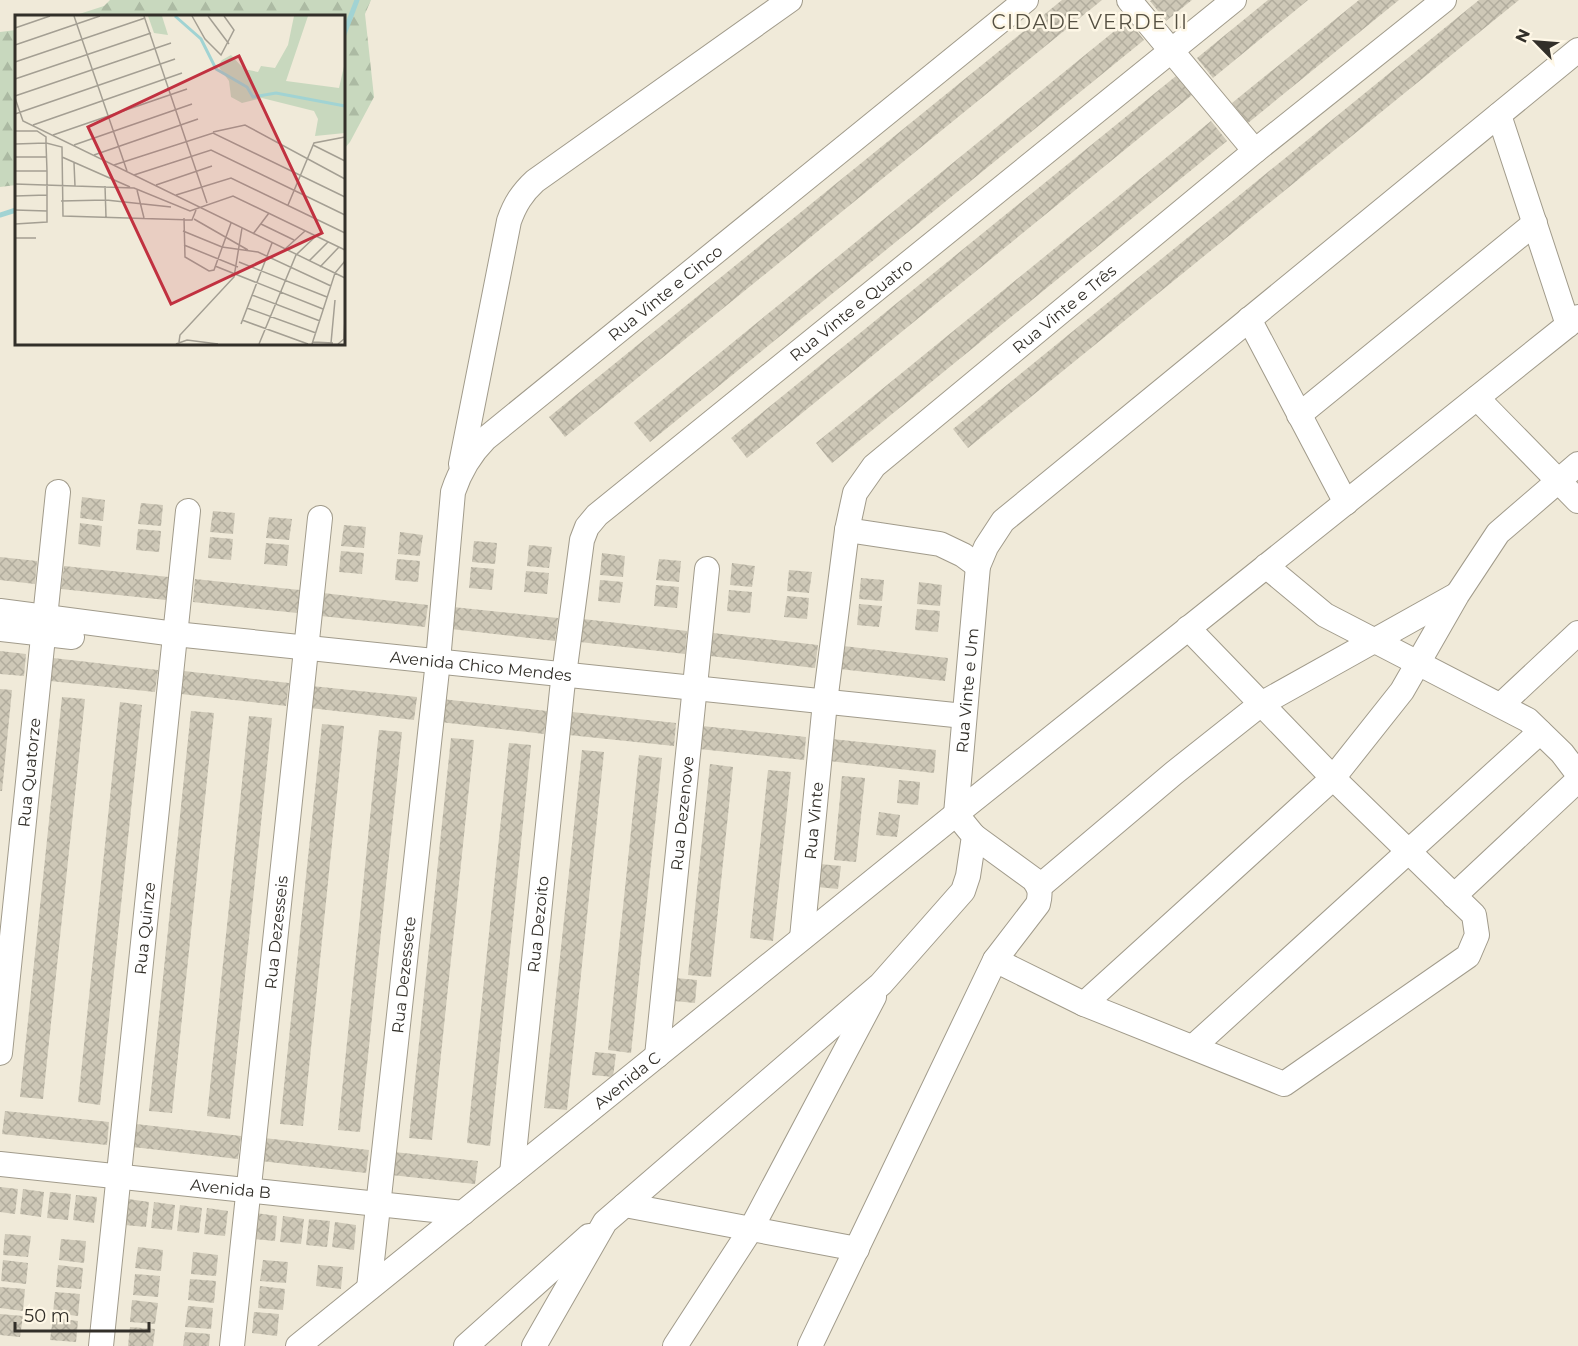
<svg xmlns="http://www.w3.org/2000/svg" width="1578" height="1346" font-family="Montserrat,sans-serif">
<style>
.forest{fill:url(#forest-firs)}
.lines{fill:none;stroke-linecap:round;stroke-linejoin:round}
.stream{stroke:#a1d3d3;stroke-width:5}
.building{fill:url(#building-cross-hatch)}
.minor-casing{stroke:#a19b8b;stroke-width:26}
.minor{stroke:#fff;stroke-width:24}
.labels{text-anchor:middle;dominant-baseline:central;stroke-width:5;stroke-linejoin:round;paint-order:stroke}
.street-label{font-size:16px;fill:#322f29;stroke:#fef7e6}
.quarter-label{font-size:20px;letter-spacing:1.5px;fill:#555042;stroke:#fef7e6}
.inset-river{fill:none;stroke:#a1d3d3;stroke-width:3}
.inset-road{fill:none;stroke:#a49f93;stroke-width:1.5}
.view{fill:#c13140;fill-opacity:0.15;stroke:#c13140;stroke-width:3}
.inset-edge{fill:none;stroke:#322f29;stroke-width:3}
</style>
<defs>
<pattern id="forest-firs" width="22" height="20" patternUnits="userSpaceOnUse" patternTransform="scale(1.5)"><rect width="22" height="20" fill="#c8d8be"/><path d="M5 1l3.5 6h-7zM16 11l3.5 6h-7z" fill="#acbaa3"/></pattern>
<pattern id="building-cross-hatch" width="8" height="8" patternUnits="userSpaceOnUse" patternTransform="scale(1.5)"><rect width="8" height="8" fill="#cec8b7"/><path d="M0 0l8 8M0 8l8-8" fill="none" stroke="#b1ac9d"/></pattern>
</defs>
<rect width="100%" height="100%" fill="#f0ead9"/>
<g class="forest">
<polygon points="110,0 371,0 365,14 374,97 350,142 344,149 344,16 73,16 104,6"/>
<polygon points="16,30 16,185 0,187 0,32"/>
</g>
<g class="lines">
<g class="stream">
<polyline points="344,34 357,0"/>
<polyline points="0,215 16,210"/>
</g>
</g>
<g class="building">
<polygon points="1062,0 1102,0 565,437 549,417"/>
<polygon points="1152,0 1192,0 1166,21 1150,1"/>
<polygon points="1268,0 1308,0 1213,78 1197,58"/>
<polygon points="1359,0 1399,0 1248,123 1232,103"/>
<polygon points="1479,0 1519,0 968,448 953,429"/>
<polygon points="1128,20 1144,40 650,442 634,423"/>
<polygon points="1176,76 1192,95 747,458 731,438"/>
<polygon points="1211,121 1227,141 832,463 816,443"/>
<polygon points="82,497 105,500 103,521 80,518"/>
<polygon points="141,503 163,505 161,526 138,524"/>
<polygon points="213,511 235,513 233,534 210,532"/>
<polygon points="269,517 292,519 289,540 266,538"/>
<polygon points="80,523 102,526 100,547 78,544"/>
<polygon points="344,525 366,527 364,548 341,546"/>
<polygon points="138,529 161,531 159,552 136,550"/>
<polygon points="400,532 423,535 420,556 398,554"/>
<polygon points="210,537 233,539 231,560 208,558"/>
<polygon points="474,541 497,543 495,564 472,562"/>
<polygon points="266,543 289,545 287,566 264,564"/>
<polygon points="529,545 552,547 549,568 527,566"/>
<polygon points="341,551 364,553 362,574 339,572"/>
<polygon points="602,553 625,556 623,577 600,575"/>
<polygon points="0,557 37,561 35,584 0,580"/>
<polygon points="397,559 420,561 418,582 395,580"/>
<polygon points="659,559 681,561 679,582 656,580"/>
<polygon points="732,563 755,566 752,587 730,585"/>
<polygon points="64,566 169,577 166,600 61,589"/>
<polygon points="471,567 494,569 492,590 469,588"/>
<polygon points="789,570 812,572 809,593 787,591"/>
<polygon points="526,571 549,573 547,594 524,592"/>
<polygon points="861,578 884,580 882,601 859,599"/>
<polygon points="195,579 300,590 297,613 193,602"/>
<polygon points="600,580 623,582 620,603 598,601"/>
<polygon points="919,582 942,585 940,606 917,604"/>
<polygon points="656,585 679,587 677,608 654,606"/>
<polygon points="729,590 752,592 750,613 727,611"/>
<polygon points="323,593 428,605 425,627 321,616"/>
<polygon points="787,596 809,598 807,619 784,617"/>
<polygon points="859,604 882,606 879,627 857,625"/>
<polygon points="453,607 558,618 555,641 451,629"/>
<polygon points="917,609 940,611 938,632 915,630"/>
<polygon points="583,619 687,631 685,654 580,642"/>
<polygon points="713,633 818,645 815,668 710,656"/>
<polygon points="843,646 948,658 945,681 840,669"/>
<polygon points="0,651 26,654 24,676 0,674"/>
<polygon points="53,658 158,670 155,692 50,681"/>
<polygon points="184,671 289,683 286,706 181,694"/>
<polygon points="312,686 417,697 414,720 310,708"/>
<polygon points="0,689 12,690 2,791 0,791"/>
<polygon points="62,697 85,699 43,1099 20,1097"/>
<polygon points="442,699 547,711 544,734 440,722"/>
<polygon points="120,702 142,705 100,1105 78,1102"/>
<polygon points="191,711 214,713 172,1113 149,1111"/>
<polygon points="572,712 676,723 674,746 569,735"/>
<polygon points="249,716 272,718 230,1119 207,1116"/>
<polygon points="322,724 344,726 303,1126 280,1124"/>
<polygon points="702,726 806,737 804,760 699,749"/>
<polygon points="379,730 402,732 360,1132 338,1130"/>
<polygon points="451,738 474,740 432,1140 409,1138"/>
<polygon points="832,739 936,750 934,773 829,761"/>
<polygon points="509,743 531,745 490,1146 467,1143"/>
<polygon points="582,750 604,752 567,1110 544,1108"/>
<polygon points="639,755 662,758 631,1053 608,1050"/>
<polygon points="710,764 733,767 711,977 688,975"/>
<polygon points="768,770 791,772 773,941 750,938"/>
<polygon points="842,776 865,778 856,862 834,860"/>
<polygon points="899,780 920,782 918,805 897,803"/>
<polygon points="879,812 900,815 897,837 876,835"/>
<polygon points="820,864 841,866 838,889 817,887"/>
<polygon points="676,978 697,980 695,1003 674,1001"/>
<polygon points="595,1052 616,1054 613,1077 592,1075"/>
<polygon points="5,1111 109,1122 107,1145 2,1134"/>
<polygon points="136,1124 241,1136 238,1159 133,1147"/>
<polygon points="264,1138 369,1150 366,1173 261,1161"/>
<polygon points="394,1152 478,1161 475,1184 391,1175"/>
<polygon points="0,1187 18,1189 15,1214 0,1212"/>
<polygon points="23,1189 44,1192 41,1217 20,1214"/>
<polygon points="50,1192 71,1194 68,1220 47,1218"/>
<polygon points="76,1195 97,1197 94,1223 73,1220"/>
<polygon points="128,1199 149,1202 146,1227 125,1225"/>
<polygon points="154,1202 175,1205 172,1230 151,1228"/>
<polygon points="180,1205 202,1208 199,1233 177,1231"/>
<polygon points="207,1208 228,1211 225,1236 204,1234"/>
<polygon points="256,1213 277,1216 275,1241 253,1239"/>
<polygon points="283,1216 304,1219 301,1244 280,1242"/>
<polygon points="309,1219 330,1221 327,1247 306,1245"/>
<polygon points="335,1222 356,1225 354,1250 332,1247"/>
<polygon points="5,1234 31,1236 28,1257 3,1255"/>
<polygon points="61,1239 86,1241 84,1263 59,1260"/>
<polygon points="138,1247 163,1250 161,1271 135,1268"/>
<polygon points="193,1252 218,1255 216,1276 191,1274"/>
<polygon points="3,1260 28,1263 26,1284 1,1281"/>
<polygon points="263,1260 288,1262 286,1283 260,1281"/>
<polygon points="58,1265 83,1268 81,1289 56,1287"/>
<polygon points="318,1265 343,1267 341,1289 316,1286"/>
<polygon points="135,1274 160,1276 158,1297 133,1295"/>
<polygon points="190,1279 216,1281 214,1303 188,1300"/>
<polygon points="260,1286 285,1289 283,1310 258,1308"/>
<polygon points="0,1287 25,1289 23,1311 0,1308"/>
<polygon points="55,1292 80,1294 78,1316 53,1313"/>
<polygon points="132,1300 158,1303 155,1324 130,1322"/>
<polygon points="188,1306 213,1308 211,1329 185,1327"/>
<polygon points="254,1312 279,1314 277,1336 252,1333"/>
<polygon points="0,1314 23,1316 20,1337 0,1335"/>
<polygon points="53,1318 78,1321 76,1342 50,1340"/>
<polygon points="130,1327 155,1329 153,1346 128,1346"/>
<polygon points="185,1332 210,1334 209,1346 183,1346"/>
</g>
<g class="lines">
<defs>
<g id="minor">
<polyline points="1129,0 1255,151"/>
<polyline points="1499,115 1568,325"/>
<polyline points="1249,319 1346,503"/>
<polyline points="1477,398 1578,501"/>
<polyline points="1299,415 1535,223"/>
<path d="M461,464L509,221C515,204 522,193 535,181L790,0"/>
<polyline points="847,530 940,544 963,555 978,566"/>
<polyline points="1266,566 1325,615 1528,720 1562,753 1578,774"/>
<path id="s1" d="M0,611L175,634L964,716"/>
<polyline points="0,629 72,637"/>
<polyline points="1501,705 1578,633"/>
<path id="s2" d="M956,814L978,566L986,547L1003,521L1578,50"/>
<polyline points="1039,887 1174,773 1261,704 1456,595"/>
<polyline points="1454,896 1578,780"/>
<path id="s3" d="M802,938L825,702L847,530L855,493L874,466L1255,151L1444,0"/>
<polyline points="995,960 1084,1004 1284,1084 1468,956 1477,935 1474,915 1333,778 1188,628"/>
<polyline points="1084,1004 1333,778 1402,691 1457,595 1498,533 1578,464"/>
<polyline points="1193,1047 1540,732"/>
<path id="s4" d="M0,1053L58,492"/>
<path id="s5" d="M657,1056L707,569"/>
<path id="s6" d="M0,1164L463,1213"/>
<path id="s7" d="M512,1173L562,690L582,540L587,527L597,515L1234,0"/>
<polyline points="625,1205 857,1249"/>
<path id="s8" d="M369,1288L438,661L453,492C460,471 469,455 485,439L1026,0"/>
<path id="s9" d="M101,1346L188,511"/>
<path id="s10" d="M232,1346L320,518"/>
<path id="s11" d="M298,1346L956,814L1578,317"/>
<polyline points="466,1346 589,1236"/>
<polyline points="534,1346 605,1222 881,984 963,891 968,876 974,836 956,814"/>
<polyline points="675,1346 751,1229 874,997"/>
<path d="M810,1346L995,960L1038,904C1041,893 1040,888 1033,879L974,836"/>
</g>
</defs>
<use href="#minor" class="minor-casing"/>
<use href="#minor" class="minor"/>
</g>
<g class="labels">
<g class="street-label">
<text stroke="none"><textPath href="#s8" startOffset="1095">Rua Vinte e Cinco</textPath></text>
<text stroke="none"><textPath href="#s7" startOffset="993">Rua Vinte e Quatro</textPath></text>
<text stroke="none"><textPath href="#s3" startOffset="728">Rua Vinte e Três</textPath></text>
<text stroke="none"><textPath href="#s1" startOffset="484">Avenida Chico Mendes</textPath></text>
<text stroke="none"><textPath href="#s2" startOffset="124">Rua Vinte e Um</textPath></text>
<text stroke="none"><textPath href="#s4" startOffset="282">Rua Quatorze</textPath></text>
<text stroke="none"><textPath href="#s5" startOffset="244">Rua Dezenove</textPath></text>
<text stroke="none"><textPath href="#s3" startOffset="118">Rua Vinte</textPath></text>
<text stroke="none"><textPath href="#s7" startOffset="250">Rua Dezoito</textPath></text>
<text stroke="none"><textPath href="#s9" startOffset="420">Rua Quinze</textPath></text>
<text stroke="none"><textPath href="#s10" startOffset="416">Rua Dezesseis</textPath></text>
<text stroke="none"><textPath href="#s8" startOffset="315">Rua Dezessete</textPath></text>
<text stroke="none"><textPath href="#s11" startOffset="423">Avenida C</textPath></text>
<text stroke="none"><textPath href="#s6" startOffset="232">Avenida B</textPath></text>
</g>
<g class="quarter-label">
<text x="1090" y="22">CIDADE VERDE II</text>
</g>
</g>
<g transform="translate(15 15)">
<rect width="330" height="330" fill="#f0ead9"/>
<path d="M279,1H293L271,66L324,73L330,47V118L300,121L303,104L299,96L247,83L227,88L216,82L214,66L203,51L207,45L216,40L229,54L243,57L246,51L260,53L273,30Z" fill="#c8d8be"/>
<path d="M133,1H147L153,20L139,18Z" fill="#c8d8be"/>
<path class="inset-river" d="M160,1L186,24L201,54L232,72L238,82L261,78L330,91"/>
<path class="inset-road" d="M59,1L112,156M129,1L192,188M177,1L190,24L206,40L219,15L209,1M193,1L214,29M0,13L35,1M0,30L85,1M0,47L130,3M0,64L136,18M0,81L156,28M0,83L8,106L330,263M0,99L160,44M18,110L167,58M0,116H22L31,122V128L47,132L48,201L177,205L181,195M198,117L230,110L330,164M38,120L172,74M0,129L31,128L32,156V207L0,209M59,130L177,89M298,130L330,146M79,140L183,104M0,142H32M47,142L115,172M59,148L60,171M99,150L198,118L330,182M0,156H32M119,160L196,135L330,200M0,169L119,173L175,196L218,181L330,235M141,170L197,151M90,171L91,202M122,175L129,203M161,180L216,163L330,218M0,181L32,180M46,186L91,185L156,192M273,190L299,128L330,122M0,195L32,196M169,203L170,242L194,256L199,255L216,208M179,204L233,235M246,209L279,225M168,216L207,232L243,237L316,271M238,219L254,198M0,223H21M169,230L223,252M270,234L290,216M294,246L313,227M224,247L312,282M200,251L308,294M305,252L324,232M237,280L305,306M232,293L301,318M227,305L293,329M226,309L257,228M164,327L165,320L219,262L227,213M298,327L318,328M316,328L320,285M161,329L172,325L203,329M244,329L281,240L301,221M297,329L320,258L330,246M323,329L329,324L330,303"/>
<path class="view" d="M224,41L307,218L156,289L73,112Z"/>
<rect width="330" height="330" class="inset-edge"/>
</g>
<g transform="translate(1536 42) rotate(295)" stroke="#fef7e6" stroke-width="4.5" paint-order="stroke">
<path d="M0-4.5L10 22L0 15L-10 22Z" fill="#322f29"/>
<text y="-9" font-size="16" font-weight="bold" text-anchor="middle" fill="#322f29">N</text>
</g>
<path d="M15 1322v9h134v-9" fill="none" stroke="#322f29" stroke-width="3"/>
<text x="24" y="1322" font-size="18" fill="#322f29" stroke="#fef7e6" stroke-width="4.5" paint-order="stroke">50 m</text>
</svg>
